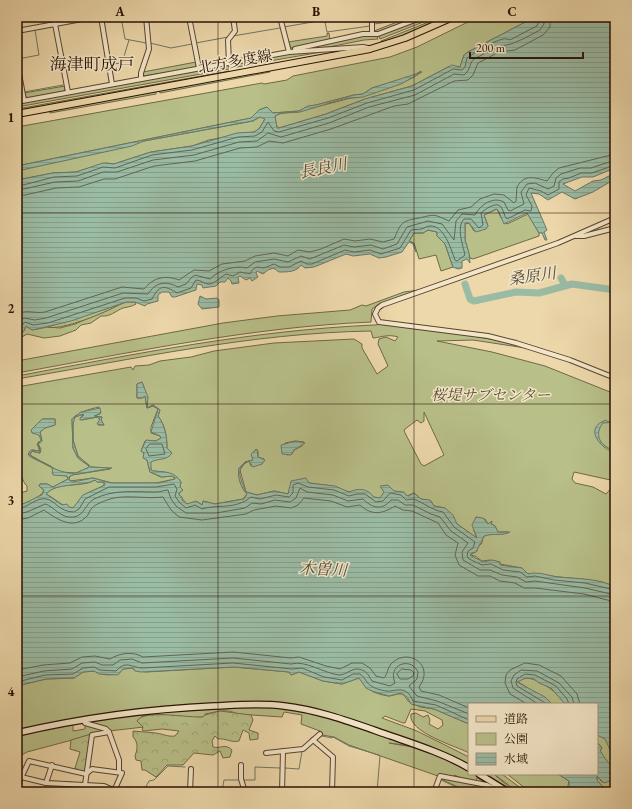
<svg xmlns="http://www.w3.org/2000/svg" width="632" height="809" font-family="'EB Garamond','Noto Serif JP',serif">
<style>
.green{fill:#b8bf89;stroke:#706846;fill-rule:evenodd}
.forest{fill:url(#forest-crowns);stroke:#706846}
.wetland{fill:url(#wetland-marsh);stroke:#706846}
.water{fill:url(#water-rules);stroke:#6c7764;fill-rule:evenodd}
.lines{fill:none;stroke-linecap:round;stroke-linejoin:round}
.shore{stroke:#616654;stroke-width:1}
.stream{stroke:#6c7764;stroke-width:1}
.river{stroke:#9abba4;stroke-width:7}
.street-casing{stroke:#59432e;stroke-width:6}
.secondary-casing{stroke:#281104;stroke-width:8}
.primary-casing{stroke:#281104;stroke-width:8}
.street{stroke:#f3e6c8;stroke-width:4}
.secondary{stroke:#f3e6c8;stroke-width:5.5}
.primary{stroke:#edd8ab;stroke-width:6}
.grid{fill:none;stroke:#281104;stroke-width:1;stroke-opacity:0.55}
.labels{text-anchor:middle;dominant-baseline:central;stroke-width:3;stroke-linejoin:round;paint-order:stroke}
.street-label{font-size:15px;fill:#281104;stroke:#f3e6c8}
.park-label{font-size:15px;font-style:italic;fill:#5a4e33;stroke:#f3e6c8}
.water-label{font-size:16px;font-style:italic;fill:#504c3c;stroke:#f3e6c8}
.quarter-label{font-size:17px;fill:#281104;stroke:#f3e6c8}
.neatline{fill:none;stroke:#281104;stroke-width:1.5}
.grid-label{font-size:13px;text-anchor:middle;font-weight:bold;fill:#281104}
</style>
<defs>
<pattern id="forest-crowns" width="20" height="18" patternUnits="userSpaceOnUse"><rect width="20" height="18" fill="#b8bf89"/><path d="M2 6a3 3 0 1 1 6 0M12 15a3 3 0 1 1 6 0" fill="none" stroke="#9ea375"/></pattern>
<pattern id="wetland-marsh" width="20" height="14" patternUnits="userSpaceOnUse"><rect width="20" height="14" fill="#b8bf89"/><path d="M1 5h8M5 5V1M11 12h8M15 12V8" fill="none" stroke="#9ea375"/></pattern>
<pattern id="water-rules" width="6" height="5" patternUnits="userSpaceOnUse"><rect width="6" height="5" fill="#9abba4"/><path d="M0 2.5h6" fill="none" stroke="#85a08c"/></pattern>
</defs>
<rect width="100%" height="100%" fill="#edd8ab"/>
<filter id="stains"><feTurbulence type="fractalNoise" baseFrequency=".005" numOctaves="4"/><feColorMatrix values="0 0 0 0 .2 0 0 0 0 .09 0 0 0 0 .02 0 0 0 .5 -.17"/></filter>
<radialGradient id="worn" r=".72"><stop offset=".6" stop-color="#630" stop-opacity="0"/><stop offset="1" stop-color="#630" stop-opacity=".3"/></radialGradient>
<g class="green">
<polygon points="410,17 420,17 379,33 374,31"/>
<polygon points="426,17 436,17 380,39 379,35"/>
<polygon points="441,17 447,17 404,36 381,44 381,41"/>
<path d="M478,17H535L468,52L464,55L460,67H448L412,86L365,99L326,114L279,128L276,125L275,116C283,111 292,114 301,111C320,105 415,85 421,71L411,77L372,88L363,94L354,95L316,105L309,106L299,111L273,113L267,107L259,110L251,118L17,166V127L262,83L264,84L287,80L293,76L390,57L417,47Z"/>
<polygon points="327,33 329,33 330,40 291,48 288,42 327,36"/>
<polygon points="364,36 377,36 378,39 364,40 329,47 300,49"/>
<polygon points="327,51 270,61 269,57 297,52"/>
<polygon points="267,57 268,62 230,68 230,64"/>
<polygon points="196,62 196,68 143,76 143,72"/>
<polygon points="228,64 229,69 17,107 17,103"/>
<polygon points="269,70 270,72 160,93 159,91"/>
<polygon points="229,71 229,73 17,111 17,109"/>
<polygon points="65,86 65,91 27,98 24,93"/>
<polygon points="156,91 156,94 50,113 49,111"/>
<polygon points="260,117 263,117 265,119 259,129 254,132 209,140 192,146 151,152 114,164 106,163 76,172 53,173 17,180 17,171 27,168 107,151 144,141 253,121"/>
<polygon points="497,209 501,218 507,224 528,214 539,233 539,236 473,259 470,258 465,240 465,224 469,223 474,231 488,226 484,215"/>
<polygon points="428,230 437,232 437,236 445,244 453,267 441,271 436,255 419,259 414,243 409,241 414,233 423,233"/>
<path d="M419,290L378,305L372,309L371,322C252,327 134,352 17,373V361L223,323L277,316L350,310L362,305L366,306L404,292Z"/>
<path d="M126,302H135L136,304C131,307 127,307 123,308C115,311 111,317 101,316L91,323L81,325L76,330L60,336L44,338L27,334L17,340V335L24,331L26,326L32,330L48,327L60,328L75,324Z"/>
<path d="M375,325C386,322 409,327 420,328C458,334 495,338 532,349L473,340L437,341L492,352L545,366L615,394V481L574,472L572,479L575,483L593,487L606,494L615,484V532H611L615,534V587C598,579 577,579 559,577C548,576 538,572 528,574L522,568L500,564V562L490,560L482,561L475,556L470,555L477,551V548L482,543L483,537C492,531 500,537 508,532H498L495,526L491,524L492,522L488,524L485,519L476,517L474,531L477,538L457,524L445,508L434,506L431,501L421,499L414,493L407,496L394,491L391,488L384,492L381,498H376L357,490L349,492L332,486L309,483L300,479L288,494L274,491L257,495L246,492L240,470L244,464L249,461L251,466L262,464L264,459L258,457V451L256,449L253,453V460L245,462L239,468C239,478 240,487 247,494L243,499L215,504L203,501L202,505L198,502L187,504L179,495V493L183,490L180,487L181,482C174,472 164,472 153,471L151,470L150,462C158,457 165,460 172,453L167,448C167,437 165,425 158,416L160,410L153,405L147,408C148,398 145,391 142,382L137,384V398H142L145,396L147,408L153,406L158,409L151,427V433L160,436L161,438L156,441H145L141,451L144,453L145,459L147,460L150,472L161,477L172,476L175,479L156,483H112L93,478L70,481L69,478L72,475L110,469L91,467L78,456L73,440V421L75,417L84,414L81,417L82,420L97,417L100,419L98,425H104L101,420L102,417L94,416L100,414L99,407C90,409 78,412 72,419L73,448L78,458L89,466L88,468L76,473L60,472L30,455L31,451L40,453L41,449L38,444L42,441L40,432L45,428L55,425V419H42L32,429L41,436V441L38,442L40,451L32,450L28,454C35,462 48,462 54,469L52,473L67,476L68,479L53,487L47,484H40L39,486L44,490C42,497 24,505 17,505V494L27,491V486C21,481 23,473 17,468V387L131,367L133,370L135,366L149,365L160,361L191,357L214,351L274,343L354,339L362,344V348L377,374L388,366L378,344L379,339L386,337L395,341L398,337C388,334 382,337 373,338L371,331C251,333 135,359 17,379V376C135,354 254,330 375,325ZM424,412L444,455L424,466L421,464L404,431L405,429L417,420L421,423L424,421ZM295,441L304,442L302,446L294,450L292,454L287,455L285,443Z"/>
<path d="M95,480L97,482H104V485C97,490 88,491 81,498C77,501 78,506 73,508C62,507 56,499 46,494C56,481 83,488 95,480Z"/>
<path d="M234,667L289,672L291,675L299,672L323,681L342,684L359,678C369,690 371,693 388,696C395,696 398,692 404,695L408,701L420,707L434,709L469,724V753C456,746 407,732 411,714L416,713L423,717L428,715L430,720L429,724L438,729L443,725L442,720L425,711L411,709L405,723H403L385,716L382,718L417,731L469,757V766L307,708L194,706L17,731V686L46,679L74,678L83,672L95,671C102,676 117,677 123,669L133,668L134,670L146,672Z"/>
<path d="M526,678C538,678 559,693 565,704H552L517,681Z"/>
<path d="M253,706L284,707L323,715L419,747L389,743L424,749L469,770V774H476L504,792L477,778L475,783L454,775L453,777L438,776L349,745L334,737L322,735L320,731L301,724L302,715L284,712L282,717L237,714C227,708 216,712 205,714L204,717L187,718L155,714L142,716L144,727L109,731L85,722C141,711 196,709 253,706Z"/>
<polygon points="73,724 73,731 85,729 85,724 105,729 106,731 27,752 20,756 17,755 17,734"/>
<path d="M597,735C614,737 615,762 615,775L609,773L614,768C608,766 603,755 600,751L602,748L597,742Z"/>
<polygon points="483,774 502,774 526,792 518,792 495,775 515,792 511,792"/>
<polygon points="507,774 558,774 569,781 568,786 571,792 530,792"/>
<polygon points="597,776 602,782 610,781 615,783 615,792 607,792 597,780"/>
<path d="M443,778L480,785L485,789L487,786L499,792C490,792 479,794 470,792C466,791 445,781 441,779Z"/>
</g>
<g class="forest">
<path d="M220,711L251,715L253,720L249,730L258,733V739L250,740L249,733L243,730L239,741C231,743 226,738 218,739L215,736L212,741L213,747C221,749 225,743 232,750L230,757L223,758L220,751L213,755L194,753L183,765H167L156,777L145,770H142L141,761L136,760L135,756C138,748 138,742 133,737V731C141,732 148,732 156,733C163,734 168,737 175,736L179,731L162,729L144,731L142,730L143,727L137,721C143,709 189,718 203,717L205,715Z"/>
<polygon points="91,734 85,773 76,770 75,768 80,752 70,749 71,740"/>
</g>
<path class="wetland" d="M118,305C108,312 60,331 48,327Z"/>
<g class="water">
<path d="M535,17H615V168L593,177H582L563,184L575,191L593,181L601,180L615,173V179L593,192L575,199L562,192L548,200L539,194L531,193L547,230L544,232L547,240H545L542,233H539L527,213L504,224L498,210L496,209L484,215L488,226L486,229L476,232L469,223H465V240L469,253L470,263L467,259L462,261V268L458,269L453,267L445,244L437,236V232L428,230L423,233H414L409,241L414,243L416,252L413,244L409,242L402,252L386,257L379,258L370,254L353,256L346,254L314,267L305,268L301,265C297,272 287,272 280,272C276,272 276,267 271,269C268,269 266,272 263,274L257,271L256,273L258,277L252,281L250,278L246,280L240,276L238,277L239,283L232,284L231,281L228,278L225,282H220L216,286L203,288L202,285L197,284L196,290L175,297H172L169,292H162L158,295V301L147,304L145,306L135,302H126L71,321L32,330L26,326L24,331L17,335V180L53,173L76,172L103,163L114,164L151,152L192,146L237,133L254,132L259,129L265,119L260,117L252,121L144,141L132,146L17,171V166L251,118L259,110L267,107L273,113L299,111L308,106L316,105L354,95L363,94L372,88L422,72L401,84L363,97L343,99L300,112L281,113L275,116L277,128H279L326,114L365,99L412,86L452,65L460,67L464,55L468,52Z"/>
<polygon points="200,296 206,299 217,298 219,300 219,307 202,309 198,304"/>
<path d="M142,382L148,397L147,408L153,405L160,410L158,416C165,425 167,437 167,448L172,453C167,461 158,458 151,462V470L153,471C165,472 174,471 181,482L180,487L183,490L179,493V495L182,497V500L187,504L196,501L202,505L203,501L215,504L244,499L247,494C241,488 237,477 239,468L245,462L253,460L251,454L257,449L258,457L265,460L262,464L253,467L249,461C233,467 242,481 246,492L257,495L274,491L288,494L291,481L306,478L309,483L335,486L349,492C359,488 367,488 374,497L380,498L384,492L380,486L388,485L394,491L404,492L406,495L409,496L414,493L421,499L430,500L434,506L445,508L453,515L457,524L477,538L472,525L476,517L483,518L488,524L492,521L491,524L495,526L498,532H510C504,536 493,533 484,536L476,552L472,553L470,555L483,562L492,560L500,562V565L522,568L528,574C538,571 548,576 559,577C577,579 599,578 615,587V756L612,754L605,739L597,735V704H565L551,688L539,683L534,679L526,678L517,682L545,697L552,704H469V724L434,709L411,704L407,697L401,693L389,696L372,691L366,688L359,678L342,684L323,681L299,672L291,675L289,672L234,667L141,672L135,671L133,668L123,669L118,675L99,674L94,671L83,672L74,678L46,679L17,686V505C25,505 33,498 42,495L44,490L39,486L40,484H47L53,487L68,479L67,476L53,475L52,467L29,456V452L31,450L40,451L37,444L41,440L39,435L32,433L31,430L42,419H55V425L45,428L40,432L42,441L38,444L40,453L32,451L30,455C39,462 65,476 76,473C80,472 83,469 88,468L89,466L78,458L73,448L72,419L81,412L100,408L101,413L94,416L102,417L101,420L104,425L97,424L100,419L97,417L80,420V418L84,415L83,414L75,417L73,424V440L78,456L91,467L112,468L72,475L69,477V480L73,482L93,478L111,483H159L175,479V478L172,476L162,477L150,472L147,460L143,458L144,453L141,451L146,440L156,441L161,438L160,436L151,432L158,409L153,406L147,408L145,396L142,398H137V384ZM95,480L97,482H104L105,485L83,495L73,508L69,507L67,504L62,505L46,494C55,482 84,487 95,480Z"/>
<path d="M606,420L608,422L615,420V422L603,423C593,436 601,446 615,451V453C600,448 583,428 606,420Z"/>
<polygon points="296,441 305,443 294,450 291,455 282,454 281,445"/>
<path d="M597,742L602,748L600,750C601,753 611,767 614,768L609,773L615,775V783L610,781L604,783L597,776V780L607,792H571L569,789V781L558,774H597Z"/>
</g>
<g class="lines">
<g class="shore">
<path d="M17,184L23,185L54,177L77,176L103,167L115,168L152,155L192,150L238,137L255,136L262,132L268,122L274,131L279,132L328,118L367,103L414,90L453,69L462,70L465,67L467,58C477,51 491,42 503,39C507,38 509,41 512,39C521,34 529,30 537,26L539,21L537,17"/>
<path d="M17,189H24L55,182L78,181L103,172H117L153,160L194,155L239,142L257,141L268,133L281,137L329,123L369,107L415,95L454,74L464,75C471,70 469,63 474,59L497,47L511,44L523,39L540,30L544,24L543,17"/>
<polyline points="17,195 25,195 56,188 79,187 104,179 115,179 154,166 195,161 240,148 257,147 269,141 283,143 331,129 394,106 408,104 454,81 468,80 473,75 478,63 499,52 515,50 543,35 550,27 550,17"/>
<path d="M17,314C26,309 35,314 45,312L122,287L144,289C154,277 165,275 179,280L194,270L209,271L222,264L245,261L255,256L274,253L288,256L298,250L310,252L321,249L344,239L355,241L370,239L383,242L394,239C401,223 401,221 419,218C436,214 433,214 449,221L458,210L471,207L480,199L494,194L504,195L514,203L516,201L517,187C525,173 535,178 547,181L553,173L559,168L615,154"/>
<path d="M17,324L24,318L35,320L46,318L123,293L148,294C155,283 165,280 178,287L186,284L191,278L195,275L210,279C219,270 235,265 247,268L255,262L274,259L288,262L301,256L310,259L344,245L354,247L371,245L383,249L397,244L407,227L428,221L442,224L454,240L456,221L462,214L475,215C480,205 493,196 504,202L508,210L510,211L524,204L521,192L527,184L535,183L548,189L554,186L556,178L561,174L580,168H591L615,160"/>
<path d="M17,331L25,322L33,325L48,323L125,298H136L144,301L152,299C159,286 163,284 177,293L191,288L196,280C201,280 204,284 209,284C214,284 221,277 226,274L233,276L240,272C259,276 245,272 257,267L264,268L274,264L280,267H289L301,261L307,264H312L345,250L354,252L370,250L381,254L400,248L411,230C415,229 417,230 421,229C424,229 426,226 430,226C444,225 451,249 455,260L457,261L465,255C463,245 456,228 464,219H471L479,228L483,225L481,213C485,209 497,201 501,207C504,211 504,216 507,219L525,210L531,211L532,206L526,195L529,188L541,191L548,195L559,189V182L563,179L569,178L581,173H592L615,165"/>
<polygon points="150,444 162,444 165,454 149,456 146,449"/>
<path d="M17,509C28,508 36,497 46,499C55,500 59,512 74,512L79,509L85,499L109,487H156L174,484L177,489L175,496L180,503L186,508L195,505L202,509C218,504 235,510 251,497L260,499L276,495L289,497L293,493V485L298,483L308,487L334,490L349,496L357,494H365L376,502L383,501L390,493L401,495L406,500C408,500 410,499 412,499C418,499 433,511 443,512L454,527L475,542L473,548L468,551L467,556L469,559L482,565L491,564L503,570L520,572L527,577L535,576L554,580L585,583L615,590"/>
<path d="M17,514L27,512L45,504C54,506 60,519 74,517C85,515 85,504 94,499C114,489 135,492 156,492C161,492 164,490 168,490L171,499L176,506L186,513H216L245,508L252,503L261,504L275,500L290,502L296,498L300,488L307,492L333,495L348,501L363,499C372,508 382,511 391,500H398L405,505H413L431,514L440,517L451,531L468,543L462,552L463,560L480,570H490L502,575L517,577L526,582L535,581L585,588L615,595"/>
<path d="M17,520L28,518L44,510C55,518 72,530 85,518C89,515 89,511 92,508C95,504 109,499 114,498C130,495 147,499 163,497L171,510L179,517L202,520L246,514L254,510L276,506L291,508L298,505L304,498L331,501L347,507L360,505C372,516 382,514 395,506L403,510L412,511L438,523L446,535L458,543L455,555L459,565L478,576H490L500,581L515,583L524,588H535L584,594L615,602"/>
<polygon points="402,669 411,670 414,673 413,676 408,679 400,679 397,674"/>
<path d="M17,670L43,665L70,663L82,657L95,656L110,659C120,653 132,651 143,657L233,652L291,658L299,657L326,666L340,669L352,663H362L370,668L376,676L384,678C388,674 387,667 393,662C410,648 435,666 419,687L421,691L439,695L469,708"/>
<path d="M17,677L44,671L72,669L82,663L95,662L102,665H113L120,660L132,659L142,663L233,658L291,664C306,660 323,673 339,675C347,675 353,666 362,670C368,672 369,677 372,681L390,686L395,683C387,663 412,657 418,672L417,679L409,686L417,696L437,701L469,714"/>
<path d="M17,682L45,675L73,674L83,668L94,667L100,670L116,671C126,660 130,667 142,668L233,663L292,669L302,668L324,677L342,680L353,674H360C366,678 366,684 373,687C376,689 387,692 391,691C402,689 408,689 413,701L436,705L469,720"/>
<polyline points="527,704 510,694 505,683 506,675 510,670 525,663 539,665 561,676 577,694 580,704"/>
<polyline points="538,704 513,688 511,681 514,675 521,670 537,671 559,683 572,697 574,704"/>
<polyline points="547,704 517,686 516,682 517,679 525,674 535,675 556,686 567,699 569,704"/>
</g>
<g class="stream">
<polyline points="55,17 56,19 66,17"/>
<polyline points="121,17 125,39 146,43"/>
<polyline points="187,17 192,44"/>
<polyline points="324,17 327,32 370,26"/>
<polyline points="374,24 396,21 406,17"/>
<polyline points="284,27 324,20"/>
<polyline points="233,36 280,28"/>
<polyline points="150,43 171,48 192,44"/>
<polyline points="196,43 228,37"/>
<polyline points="19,62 18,59 39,55 35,30"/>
<polyline points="111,64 122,63 129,40"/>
<polyline points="24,92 63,85"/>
<polyline points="17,93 20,93"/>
<polyline points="319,737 322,736 332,738 333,737 349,746 379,755"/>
<polyline points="305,750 313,743"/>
<polyline points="285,768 299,769 302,751"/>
<polyline points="244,780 255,780 255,767 280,768"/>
<path d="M441,780C450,785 459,787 468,792"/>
<polyline points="49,781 71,782"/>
<polyline points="17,782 18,778"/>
<polyline points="117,789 126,790"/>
<polyline points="129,791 135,792"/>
<polyline points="78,792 80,788"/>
<polyline points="143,792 149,781 154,780 168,766 185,767"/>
<polyline points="222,792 224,780 239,780"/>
<polyline points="377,792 380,756"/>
</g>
<g class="river">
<polyline points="561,278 565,285"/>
<polyline points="465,284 470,299 474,301 516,292 539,293 572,284 615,290"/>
</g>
<defs>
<g id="street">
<polyline points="101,17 112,84"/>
<polyline points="189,17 199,68"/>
<polyline points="280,17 289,52"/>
<polyline points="372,17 372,34"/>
<polyline points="55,24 68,92"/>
<polyline points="17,31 93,17"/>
<polyline points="295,49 363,34 378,34 423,17"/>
<polyline points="17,63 24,100"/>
<polyline points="229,63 228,40 235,31 233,17"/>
<polyline points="141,79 141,73 149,49 146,17"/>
<polyline points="17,102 289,52 363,47 368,48"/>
<polyline points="615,218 558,243 382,305 378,308 375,314 379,322 488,336 516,343 570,360 615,378"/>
<polyline points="576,236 584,236 615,228"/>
<polyline points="109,732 119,760 119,772"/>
<polyline points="313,740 333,757 332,792"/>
<polyline points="266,753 303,749 320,734"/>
<polyline points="241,765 241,779 245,792"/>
<polyline points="17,776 46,783 104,786 118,792"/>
<polyline points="22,776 29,761 86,774 92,769 122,773 114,791"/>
<polyline points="46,783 52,765"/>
<polyline points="17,791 21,776"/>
<polyline points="81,792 85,785 92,735 109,732 106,729 85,723 83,720"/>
<polyline points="190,792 191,769"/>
<polyline points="282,792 283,751"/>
<polyline points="434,792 440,776 487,785 501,792"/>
</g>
<g id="secondary">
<path d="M17,733C82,718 148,709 214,706C237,705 261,703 284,706C320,710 356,724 391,736C417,745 445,754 469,768"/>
<polyline points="479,774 508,792"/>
</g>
<polyline id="primary" points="17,114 370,49 405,38 453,17"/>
</defs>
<use href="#street" class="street-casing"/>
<use href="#secondary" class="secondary-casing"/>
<use href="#primary" class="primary-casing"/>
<use href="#street" class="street"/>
<use href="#secondary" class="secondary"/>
<use href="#primary" class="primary"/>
</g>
<path class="grid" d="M218,17V792M414,17V792M17,213H615M17,404H615M17,596H615"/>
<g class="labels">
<g class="street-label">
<text transform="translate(235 61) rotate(-10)">北方多度線</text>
</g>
<g class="park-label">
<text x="491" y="394">桜堤サブセンター</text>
</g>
<g class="water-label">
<text transform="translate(323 168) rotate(-11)">長良川</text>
<text transform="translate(532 276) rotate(-8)">桑原川</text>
<text transform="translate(323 569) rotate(3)">木曽川</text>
</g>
<g class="quarter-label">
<text x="92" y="64">海津町成戸</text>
</g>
</g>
<rect width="632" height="809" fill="none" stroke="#edd8ab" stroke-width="44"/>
<rect x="468" y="703" width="130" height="72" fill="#f3e6c8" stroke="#a2917a"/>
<rect x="476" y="716" width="20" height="6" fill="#edd8ab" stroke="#a2917a"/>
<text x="504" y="723" font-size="12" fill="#281104">道路</text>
<rect x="476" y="733" width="20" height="12" fill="#b8bf89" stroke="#a2917a"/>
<text x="504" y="743" font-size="12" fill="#281104">公園</text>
<rect x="476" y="753" width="20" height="12" fill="url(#water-rules)" stroke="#a2917a"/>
<text x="504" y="763" font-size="12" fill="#281104">水域</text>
<path d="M470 52v6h113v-6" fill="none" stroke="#281104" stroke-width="2"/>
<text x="476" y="52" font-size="12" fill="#281104" stroke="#f3e6c8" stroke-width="3" paint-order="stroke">200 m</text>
<rect x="22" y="22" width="588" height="765" class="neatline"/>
<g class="grid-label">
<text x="120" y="16">A</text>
<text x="316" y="16">B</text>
<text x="512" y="16">C</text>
<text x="11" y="122">1</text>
<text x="11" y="313">2</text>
<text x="11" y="505">3</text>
<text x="11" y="696">4</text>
</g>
<rect width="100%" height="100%" filter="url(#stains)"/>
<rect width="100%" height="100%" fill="url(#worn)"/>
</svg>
